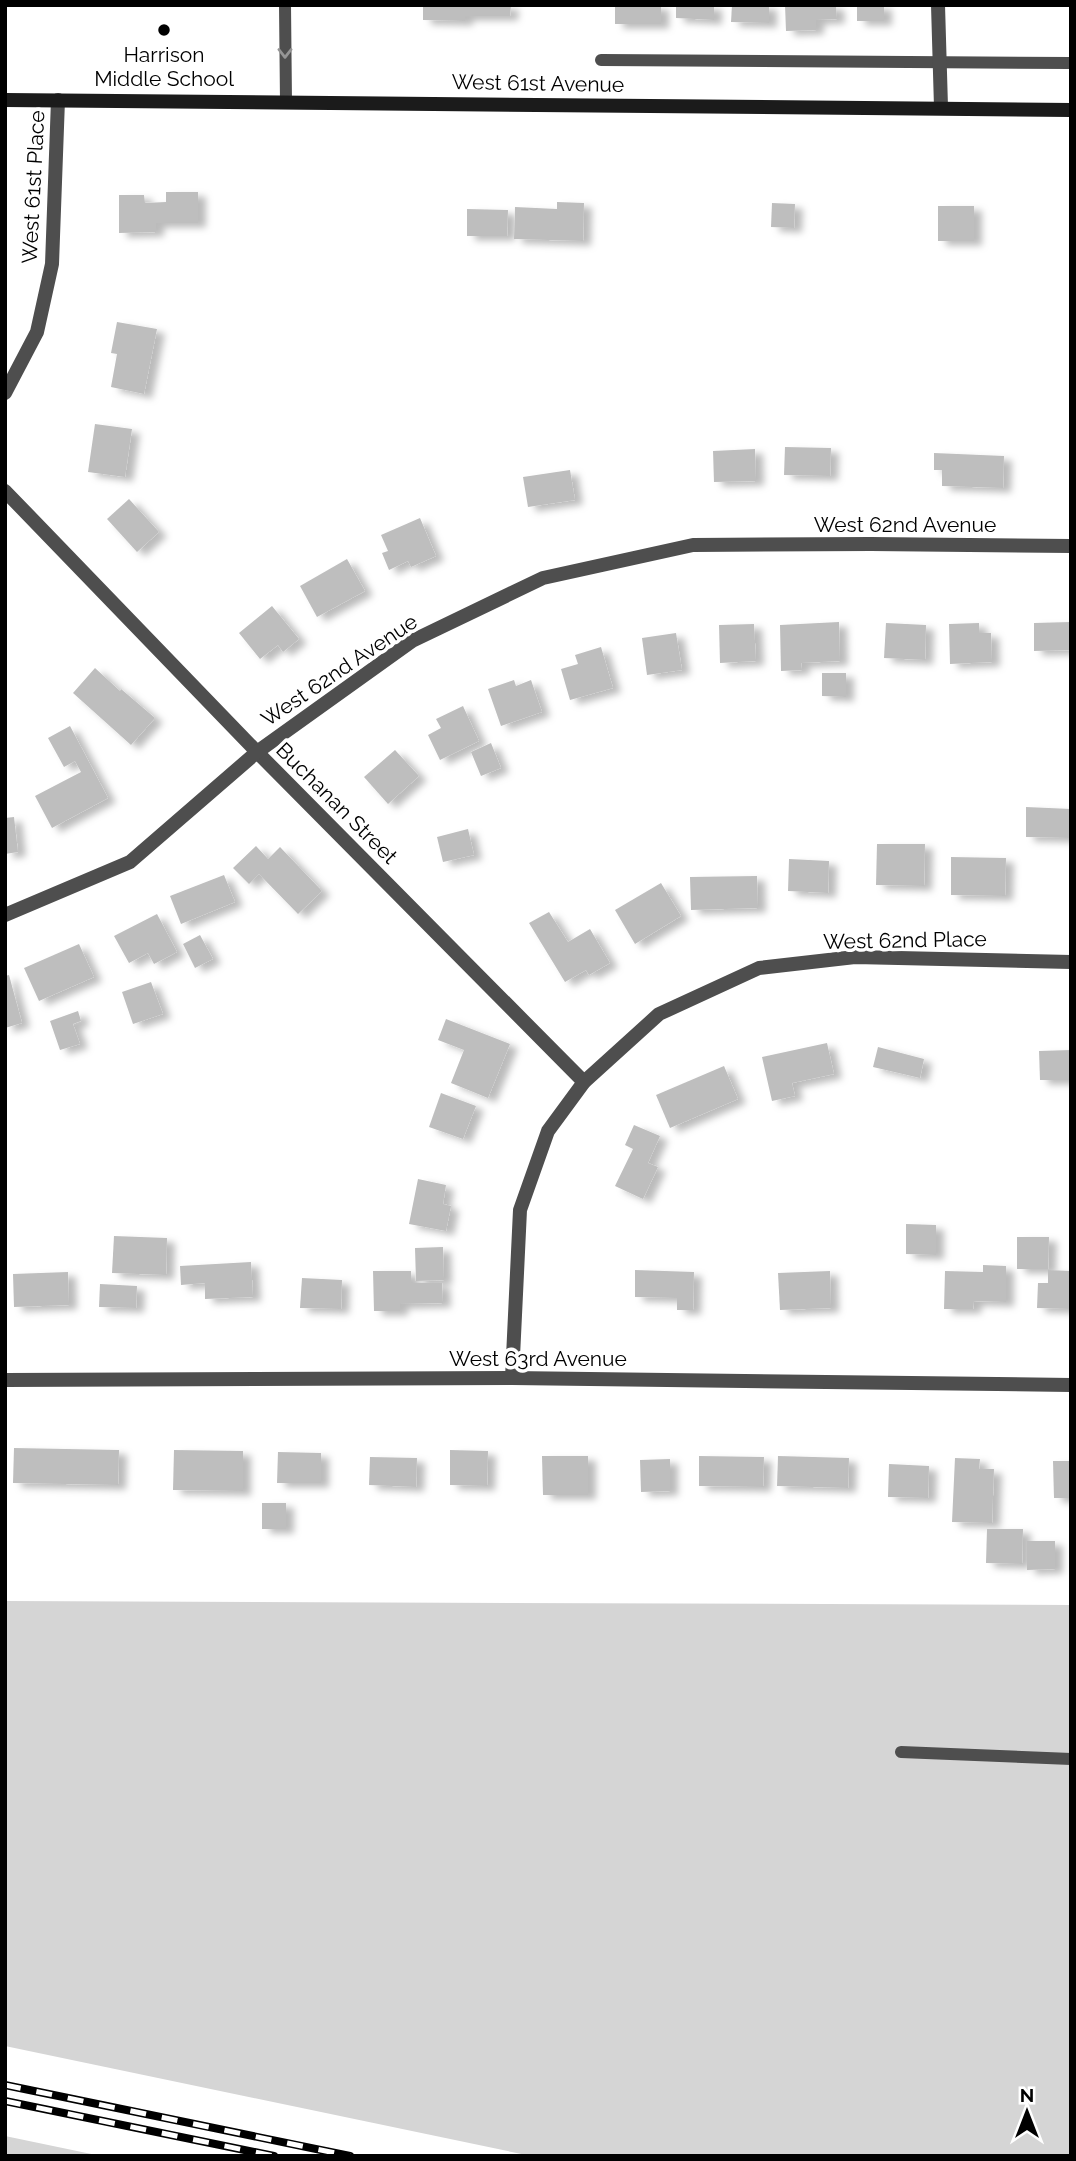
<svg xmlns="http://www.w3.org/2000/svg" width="1076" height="2161" font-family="Raleway,sans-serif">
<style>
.green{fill:#d5d5d5}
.building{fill:#bebebe;filter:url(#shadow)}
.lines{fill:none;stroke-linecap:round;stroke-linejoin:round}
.lane{stroke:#4e4e4e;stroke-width:12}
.street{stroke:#4e4e4e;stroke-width:14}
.secondary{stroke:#1b1b1b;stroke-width:14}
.rail-casing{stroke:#000;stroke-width:8}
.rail{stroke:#fff;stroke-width:5;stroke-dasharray:16;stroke-linecap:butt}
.oneway{stroke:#959595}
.poi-dot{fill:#000;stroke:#fff;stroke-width:2.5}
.labels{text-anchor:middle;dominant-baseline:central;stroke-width:7;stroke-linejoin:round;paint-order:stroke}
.poi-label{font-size:21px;fill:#000;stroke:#fff}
.street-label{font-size:21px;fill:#000;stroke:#fff}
</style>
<defs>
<filter id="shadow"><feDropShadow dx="8" dy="4.5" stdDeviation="3.5" flood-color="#0004"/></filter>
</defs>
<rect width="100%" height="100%" fill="#fff"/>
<g class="green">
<polygon points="5,1601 1071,1605 1071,2156 531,2156 5,2046"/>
<polygon points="5,2136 101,2156 5,2156"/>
</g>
<g class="building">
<polygon points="423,5 511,5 510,16 465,16 465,21 423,20"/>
<rect x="615" y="5" width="46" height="19"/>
<polygon points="676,5 714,5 714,20 676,18"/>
<polygon points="732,5 769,5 769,23 731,22"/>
<polygon points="785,5 836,5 837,19 816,20 816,30 786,31"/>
<rect x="857" y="5" width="27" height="16"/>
<polygon points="166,192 198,192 198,223 156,223 156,232 119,233 119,195 144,195 145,203 166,202"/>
<polygon points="557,202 584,203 583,241 514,239 515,207 557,209"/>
<polygon points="772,203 795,204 794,228 771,227"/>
<rect x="938" y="206" width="36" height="35"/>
<polygon points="467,209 508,210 507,236 467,236"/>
<polygon points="117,322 157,329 144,394 111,387 117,354 111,353"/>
<polygon points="95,424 132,429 125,477 88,472"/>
<polygon points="785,447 831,448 830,476 784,475"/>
<polygon points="755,449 756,481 714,482 713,451"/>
<polygon points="934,453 1004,456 1003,488 942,486 942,470 934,470"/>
<polygon points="570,470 575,500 528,507 523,477"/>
<polygon points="129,499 159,532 137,552 107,519"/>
<polygon points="420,518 436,556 411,567 408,561 389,570 382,553 388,551 381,535"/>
<polygon points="347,559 365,591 317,617 300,586"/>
<polygon points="272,606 299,639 283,652 278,645 260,659 239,633"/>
<polygon points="839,622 840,661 801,663 802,670 781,671 780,625"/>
<polygon points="1071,622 1071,650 1034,651 1034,623"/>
<polygon points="886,623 926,625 925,660 884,658"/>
<polygon points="979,623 979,633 991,633 992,662 950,664 949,624"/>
<polygon points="754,624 756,661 720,663 719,625"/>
<polygon points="676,633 682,670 647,675 642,638"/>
<polygon points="601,647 613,688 570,700 561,669 578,664 575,655"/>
<polygon points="95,668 120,691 121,689 155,718 131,745 73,693"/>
<polygon points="822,673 846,673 846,697 822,696"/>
<polygon points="514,680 516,686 531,680 542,712 501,726 488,689"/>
<polygon points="463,706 479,741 440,760 428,735 441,728 436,719"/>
<polygon points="70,726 108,798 52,828 35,796 81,772 75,761 64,767 48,738"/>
<polygon points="491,743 501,768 481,776 471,752"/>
<polygon points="395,750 419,776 388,804 364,777"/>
<polygon points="1026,807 1071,809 1071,838 1026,837"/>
<polygon points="14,817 18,852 5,854 5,818"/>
<polygon points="468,829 474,855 443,862 437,837"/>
<polygon points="877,844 925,844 924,886 876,885"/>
<polygon points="256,846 268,859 280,847 322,891 298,914 259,874 249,884 233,868"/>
<polygon points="951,857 1006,858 1005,896 951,895"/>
<polygon points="789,859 829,861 828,893 788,891"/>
<polygon points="224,875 235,902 181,924 170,896"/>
<polygon points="757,876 758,908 691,910 690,877"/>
<polygon points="661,883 681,916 635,944 615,910"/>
<polygon points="549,912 568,942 590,929 610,963 589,975 586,970 565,982 529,923"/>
<polygon points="157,914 177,952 154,964 148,953 129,963 114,936"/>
<polygon points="200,935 213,959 195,968 183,944"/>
<polygon points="79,944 94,977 39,1001 24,968"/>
<polygon points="9,975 22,1023 5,1028 5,976"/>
<polygon points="151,982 163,1014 133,1024 122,992"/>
<polygon points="78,1011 81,1021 73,1024 80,1044 60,1050 50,1021"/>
<polygon points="446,1019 510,1044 488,1098 451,1083 464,1050 438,1040"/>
<polygon points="827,1043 834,1074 792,1083 795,1096 772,1101 762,1057"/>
<polygon points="878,1047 924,1059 920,1078 873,1067"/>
<polygon points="1071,1050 1071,1080 1040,1080 1039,1051"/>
<polygon points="724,1066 738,1099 670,1128 656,1095"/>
<polygon points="441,1093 476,1106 463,1139 429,1127"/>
<polygon points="634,1125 660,1136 648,1163 658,1167 643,1199 615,1186 633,1149 625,1145"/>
<polygon points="418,1179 446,1185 443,1204 451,1206 446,1231 409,1224"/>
<polygon points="906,1224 936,1225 936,1255 906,1254"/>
<polygon points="114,1236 167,1238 166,1275 112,1273"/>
<polygon points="1017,1237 1049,1237 1048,1269 1017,1269"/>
<polygon points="443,1247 444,1280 416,1281 415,1248"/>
<polygon points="251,1262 253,1297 205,1299 205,1283 181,1285 180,1266"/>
<polygon points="983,1265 1006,1266 1006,1302 974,1301 973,1309 944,1309 945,1271 983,1272"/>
<polygon points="635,1270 694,1272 693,1310 677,1310 677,1298 635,1297"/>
<polygon points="1048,1270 1071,1271 1071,1309 1037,1308 1038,1283 1048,1283"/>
<polygon points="373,1271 411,1271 411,1283 442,1283 443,1303 400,1304 400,1311 374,1311"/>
<polygon points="830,1271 831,1308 780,1310 778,1273"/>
<polygon points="68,1272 69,1305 14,1307 13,1274"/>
<polygon points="302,1278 342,1280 341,1309 300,1308"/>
<polygon points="100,1284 137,1286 136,1308 99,1307"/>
<polygon points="14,1448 119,1450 118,1485 13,1483"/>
<polygon points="174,1450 243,1451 243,1491 173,1490"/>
<polygon points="450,1450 488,1451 487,1486 450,1485"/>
<polygon points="278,1452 321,1453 321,1483 277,1483"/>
<polygon points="542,1456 588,1456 588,1495 543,1495"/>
<polygon points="699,1456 764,1457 763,1487 699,1486"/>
<polygon points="778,1456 849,1458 848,1488 777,1486"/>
<polygon points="370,1457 417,1458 416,1487 369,1485"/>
<polygon points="955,1458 980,1459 979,1469 994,1469 992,1523 952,1522"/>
<polygon points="670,1459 670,1491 641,1492 640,1460"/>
<polygon points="1053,1461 1071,1461 1071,1498 1054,1498"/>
<polygon points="889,1464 929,1466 928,1498 888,1497"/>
<rect x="262" y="1503" width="24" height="26"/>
<polygon points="987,1529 1023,1529 1022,1564 986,1563"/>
<polygon points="1027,1541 1055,1541 1055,1569 1027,1570"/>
</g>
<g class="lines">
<g class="lane">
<polyline points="285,5 286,102"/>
<polyline points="601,60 1071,63"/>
<polyline points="901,1752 1071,1759"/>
</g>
<g class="street">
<polyline points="938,5 941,107"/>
<polyline points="5,393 37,332 52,264 58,100"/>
<polyline points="5,491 257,752 584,1082"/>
<polyline points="5,915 130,862 257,752 412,641 543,578 693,545 871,544 1071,546"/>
<polyline points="512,1378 520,1210 548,1131 584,1082 659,1014 759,968 855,957 1071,962"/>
<polyline points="5,1380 512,1378 1071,1385"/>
</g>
<polyline class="secondary" points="5,100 1071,110"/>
<defs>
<g id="rail">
<polyline points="5,2085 350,2156"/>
<polyline points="5,2101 274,2156"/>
</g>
</defs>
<use href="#rail" class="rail-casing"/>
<use href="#rail" class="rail"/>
</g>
<defs><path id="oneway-chevron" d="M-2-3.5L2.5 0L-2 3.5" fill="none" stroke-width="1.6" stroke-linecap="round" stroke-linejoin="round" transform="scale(1.75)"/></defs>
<use class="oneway" href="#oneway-chevron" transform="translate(285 53) rotate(90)"/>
<circle class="poi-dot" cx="164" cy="30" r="7"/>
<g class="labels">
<g class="poi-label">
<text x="164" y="54">Harrison<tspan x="164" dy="24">Middle School</tspan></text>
</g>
<g class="street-label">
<text transform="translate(538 83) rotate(1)">West 61st Avenue</text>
<text transform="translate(33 187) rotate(-87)">West 61st Place</text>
<text x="905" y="524">West 62nd Avenue</text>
<text transform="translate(339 670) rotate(-34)">West 62nd Avenue</text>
<text transform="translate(337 803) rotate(45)">Buchanan Street</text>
<text transform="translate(905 940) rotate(-1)">West 62nd Place</text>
<text x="538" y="1358">West 63rd Avenue</text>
</g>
</g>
<rect width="1076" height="2161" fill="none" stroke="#000000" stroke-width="14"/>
<g transform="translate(1027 2112)" stroke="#ffffff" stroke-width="5" paint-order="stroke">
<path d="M0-5L12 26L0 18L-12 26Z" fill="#000000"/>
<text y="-10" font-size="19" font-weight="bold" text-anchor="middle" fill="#000000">N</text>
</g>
</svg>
